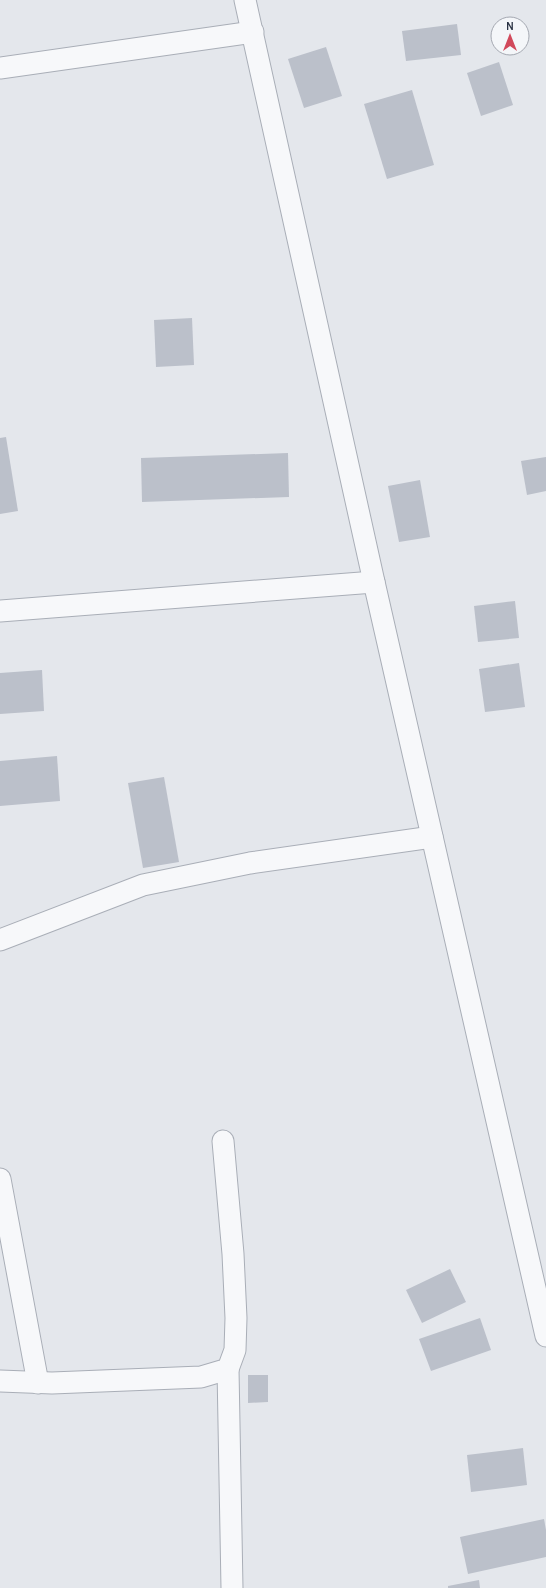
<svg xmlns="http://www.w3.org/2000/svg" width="546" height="1588" font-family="Karla,sans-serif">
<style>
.building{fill:#bbc0ca}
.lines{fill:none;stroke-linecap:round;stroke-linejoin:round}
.street-casing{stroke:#a9aeb7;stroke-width:23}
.street{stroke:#f7f8fa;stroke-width:21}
</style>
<rect width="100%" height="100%" fill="#e4e7ec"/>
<g class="building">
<polygon points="457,24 461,55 406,61 402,31"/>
<polygon points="326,47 342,96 304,108 288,59"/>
<polygon points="499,62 513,105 481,116 467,73"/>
<polygon points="412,90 434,165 387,179 364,104"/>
<polygon points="192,318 194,365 156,367 154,320"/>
<polygon points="6,437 18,511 0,514 0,438"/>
<polygon points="288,453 289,497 142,502 141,458"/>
<polygon points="546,457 546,491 527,495 521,461"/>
<polygon points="420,480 430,537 399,542 388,486"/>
<polygon points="515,601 519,638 478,642 474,606"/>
<polygon points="519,663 525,707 485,712 479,669"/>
<polygon points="42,670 44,711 0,714 0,673"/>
<polygon points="57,756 60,801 0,806 0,761"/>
<polygon points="164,777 179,862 143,868 128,783"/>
<polygon points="450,1269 466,1302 422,1323 406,1290"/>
<polygon points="480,1318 491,1350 431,1371 419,1339"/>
<polygon points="248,1375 268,1375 268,1402 248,1403"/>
<polygon points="523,1448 527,1485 471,1492 467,1455"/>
<polygon points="544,1519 546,1530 546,1557 468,1574 460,1537"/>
<polygon points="479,1580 480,1588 448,1588 448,1586"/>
</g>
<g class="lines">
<defs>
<g id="street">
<polyline points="245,0 374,582 546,1336"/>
<polyline points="0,68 253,32"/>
<polyline points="0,611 374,582"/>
<polyline points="0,940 143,885 250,863 432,837"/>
<polyline points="0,1179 38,1383"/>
<polyline points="228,1369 232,1588"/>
<polyline points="0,1381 52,1383 201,1377 228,1369 235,1350 236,1318 233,1254 223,1141"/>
</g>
</defs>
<use href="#street" class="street-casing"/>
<use href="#street" class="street"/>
</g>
<g transform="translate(510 36)"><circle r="19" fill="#f4f6f9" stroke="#a4a8b1"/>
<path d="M0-3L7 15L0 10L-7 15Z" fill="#d1495b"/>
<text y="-6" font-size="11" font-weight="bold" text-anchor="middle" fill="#2b3445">N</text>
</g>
</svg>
